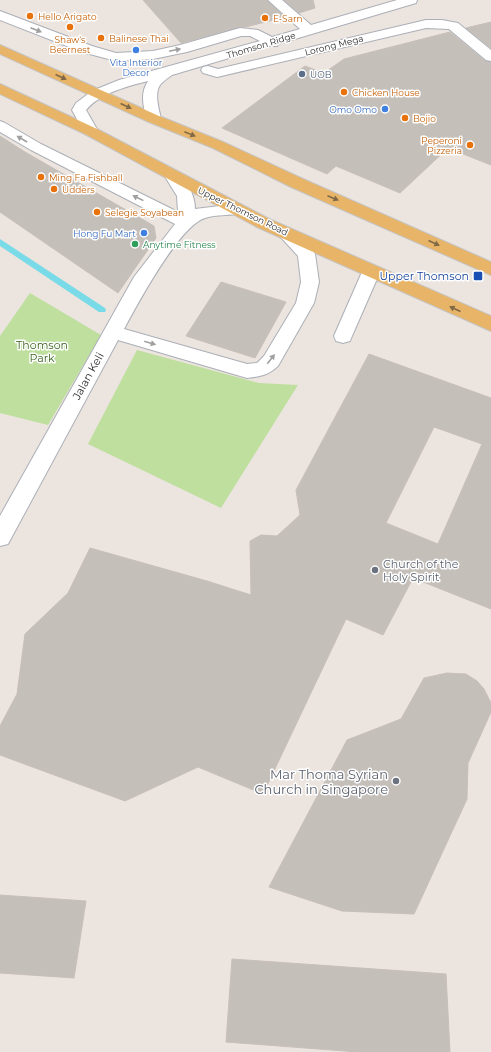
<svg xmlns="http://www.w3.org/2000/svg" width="491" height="1052" font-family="Montserrat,sans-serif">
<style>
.green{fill:#bfdf9f}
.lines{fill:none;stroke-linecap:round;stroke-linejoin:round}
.stream{fill:#79dbe7;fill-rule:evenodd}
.building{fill:#c5bfba;stroke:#c7bfb8;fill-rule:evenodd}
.minor-casing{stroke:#abafb7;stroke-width:2}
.major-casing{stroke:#c4c4c4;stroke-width:2}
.minor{fill:#fff;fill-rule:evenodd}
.major{fill:#e8b568;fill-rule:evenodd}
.oneway{fill:#a0a0a0}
.oneway2{fill:#806946}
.food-dot{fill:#e8710a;stroke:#fff;stroke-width:1.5}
.shop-dot{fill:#3f7fe0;stroke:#fff;stroke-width:1.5}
.service-dot{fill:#5c6f8a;stroke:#fff;stroke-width:1.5}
.leisure-dot{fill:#2e9e5b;stroke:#fff;stroke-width:1.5}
.transit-dot{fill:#1a4fb4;stroke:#fff;stroke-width:1.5}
.worship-dot{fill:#6b7280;stroke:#fff;stroke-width:1.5}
.labels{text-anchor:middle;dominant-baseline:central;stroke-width:3;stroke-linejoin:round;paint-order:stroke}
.far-food-label{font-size:9px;fill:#c56008;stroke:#fff;text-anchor:start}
.far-street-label{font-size:9px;fill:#2b2b2b;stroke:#fff}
.far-shop-label{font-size:9px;fill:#366cbe;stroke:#fff;text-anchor:end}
.far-service-label{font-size:9px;fill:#4e5e75;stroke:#fff;text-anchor:start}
.far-leisure-label{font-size:9px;fill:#27864d;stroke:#fff;text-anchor:start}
.transit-label{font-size:11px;fill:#164399;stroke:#fff;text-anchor:end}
.park-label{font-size:11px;fill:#39641f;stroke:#fff}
.street-label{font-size:11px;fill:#2b2b2b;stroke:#fff}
.worship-label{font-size:11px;fill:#5b616d;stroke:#fff;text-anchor:start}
.near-worship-label{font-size:13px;fill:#5b616d;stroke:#fff;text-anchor:end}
</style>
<rect width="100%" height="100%" fill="#ece4de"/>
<g class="green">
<polygon points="30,293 101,335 48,425 0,413 0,336"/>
<polygon points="137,350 259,383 298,385 221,508 88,444"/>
</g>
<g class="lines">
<polygon class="stream" points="0,239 105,308 106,310 105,312 99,312 0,246"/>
</g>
<g class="building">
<polygon points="143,0 267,0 284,17 246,27 240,27 181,43"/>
<polygon points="284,0 313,0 315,8 299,13"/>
<polygon points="491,22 491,48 466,28"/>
<polygon points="450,32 485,61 491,62 491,165 448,148 400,193 336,166 327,174 222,128 305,66 324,73 344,59"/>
<polygon points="0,136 25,152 154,226 156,238 118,293 0,212"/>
<polygon points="221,282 286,302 255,358 186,336"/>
<path d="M369,354L491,398V609L413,578L383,635L346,619L263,794L198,767L125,801L0,755V726L17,694L25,634L68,593L90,548L207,581L251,595L250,541L261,535L277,536L300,515L296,490ZM434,427L482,444L438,544L386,523Z"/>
<polygon points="447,673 466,674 477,681 484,689 491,703 491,712 468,763 467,799 414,914 342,911 269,887 347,740 401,719 424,678"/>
<polygon points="0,895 86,901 74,978 0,973"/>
<polygon points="232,959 446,974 450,1052 358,1052 226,1042"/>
</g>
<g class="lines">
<defs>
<g id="minor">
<path d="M268,0H282L311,25L397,0H417L416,3L278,44L277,46H269L172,75C168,78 163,81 160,85C154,94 159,109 161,119L159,122L154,123L149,122L147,119C143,106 140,93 148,81C128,86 100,93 86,110L98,131L95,134L90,136L85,134L72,110L76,103L92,91L119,80L260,41L250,36H241L187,52L153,59L116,61L82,52L0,20V11L92,46L116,53L153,51L180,45L240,28L258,30L272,37L300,29Z"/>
<polygon points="426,20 442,20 458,23 491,50 491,61 486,60 449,29 426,28 217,77 203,73 201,70 203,67 208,66 218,69"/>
<path d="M0,121L5,123L41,144L178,212L177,196L164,175L166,172L172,170L178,172C187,183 195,194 195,209L236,204L242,205L244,209L242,213C230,216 217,214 205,218C179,226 138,303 124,329L247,364L257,363L264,356L296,303L301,282L298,256L277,233L279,229C293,225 303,241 312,250L315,254L319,282L314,303L278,366C267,376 261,376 247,378L118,340L8,544L0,546V516L134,277L175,224L31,150L0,132Z"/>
<polygon points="371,266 377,268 380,272 352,336 350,341 343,343 336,341 334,336 362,272 365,268"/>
</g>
<g id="major">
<polygon points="0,45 159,116 223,142 303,179 491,262 491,275 291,187 213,148 149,122 0,54"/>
<polygon points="0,84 95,128 269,219 491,316 491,331 257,227 85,134 0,94"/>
</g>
</defs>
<use href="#minor" class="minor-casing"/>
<use href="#major" class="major-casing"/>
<use href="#minor" class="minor"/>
<use href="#major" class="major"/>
</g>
<defs><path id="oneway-solid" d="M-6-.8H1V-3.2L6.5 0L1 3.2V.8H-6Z"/></defs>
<g class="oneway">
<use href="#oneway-solid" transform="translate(36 30) rotate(21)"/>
<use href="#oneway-solid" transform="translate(175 50) rotate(-12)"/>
<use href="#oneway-solid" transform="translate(22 139) rotate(-150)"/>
<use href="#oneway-solid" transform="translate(138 198) rotate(-154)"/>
<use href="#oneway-solid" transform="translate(150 343) rotate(16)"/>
<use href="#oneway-solid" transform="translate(271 359) rotate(-52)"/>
</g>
<g class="oneway2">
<use href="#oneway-solid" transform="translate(61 77) rotate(25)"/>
<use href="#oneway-solid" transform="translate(126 106) rotate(25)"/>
<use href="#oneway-solid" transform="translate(190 134) rotate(22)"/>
<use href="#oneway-solid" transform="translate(333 198) rotate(23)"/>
<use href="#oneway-solid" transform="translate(434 243) rotate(24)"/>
<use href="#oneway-solid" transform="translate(455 309) rotate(-156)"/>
</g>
<g class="food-dot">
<circle cx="30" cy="16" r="4"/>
<circle cx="265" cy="18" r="4"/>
<circle cx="70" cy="27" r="4"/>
<circle cx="101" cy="38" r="4"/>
<circle cx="344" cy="92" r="4"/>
<circle cx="405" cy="118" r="4"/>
<circle cx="470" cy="145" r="4"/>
<circle cx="41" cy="177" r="4"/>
<circle cx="54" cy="189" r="4"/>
<circle cx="97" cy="212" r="4"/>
</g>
<g class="shop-dot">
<circle cx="136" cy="50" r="4"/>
<circle cx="385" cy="109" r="4"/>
<circle cx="144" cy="233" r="4"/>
</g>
<circle class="service-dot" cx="302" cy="74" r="4"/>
<circle class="leisure-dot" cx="135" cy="244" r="4"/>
<rect class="transit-dot" x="473" y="271" width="10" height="10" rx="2"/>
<g class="worship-dot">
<circle cx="375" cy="570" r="4"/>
<circle cx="396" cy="781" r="4"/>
</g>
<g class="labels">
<g class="far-food-label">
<text x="38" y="16">Hello Arigato</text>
<text x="273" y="18">E-Sarn</text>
<text x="109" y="38">Balinese Thai</text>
<text x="70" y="39" text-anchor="middle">Shaw's<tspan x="70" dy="10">Beernest</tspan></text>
<text x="352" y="92">Chicken House</text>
<text x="413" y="118">Bojio</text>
<text x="462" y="140" text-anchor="end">Peperoni<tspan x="462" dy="10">Pizzeria</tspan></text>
<text x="49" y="177">Ming Fa Fishball</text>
<text x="62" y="189">Udders</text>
<text x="105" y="212">Selegie Soyabean</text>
</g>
<g class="far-street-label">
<text transform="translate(261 45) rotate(-17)">Thomson Ridge</text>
<text transform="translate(334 45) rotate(-14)">Lorong Mega</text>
<text transform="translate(243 211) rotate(26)">Upper Thomson Road</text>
</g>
<g class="far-shop-label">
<text x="136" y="62" text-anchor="middle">Vita Interior<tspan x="136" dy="10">Decor</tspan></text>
<text x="377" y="109">Omo Omo</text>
<text x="136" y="233">Hong Fu Mart</text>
</g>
<g class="far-service-label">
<text x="310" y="74">UOB</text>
</g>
<g class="far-leisure-label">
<text x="143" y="244">Anytime Fitness</text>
</g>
<g class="transit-label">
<text x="469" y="276">Upper Thomson</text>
</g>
<g class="park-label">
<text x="42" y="345">Thomson<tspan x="42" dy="13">Park</tspan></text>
</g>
<g class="street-label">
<text transform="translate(88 376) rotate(-61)">Jalan Keli</text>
</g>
<g class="worship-label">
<text x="383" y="564">Church of the<tspan x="383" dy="13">Holy Spirit</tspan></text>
</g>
<g class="near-worship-label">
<text x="388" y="774">Mar Thoma Syrian<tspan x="388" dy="15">Church in Singapore</tspan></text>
</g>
</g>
</svg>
